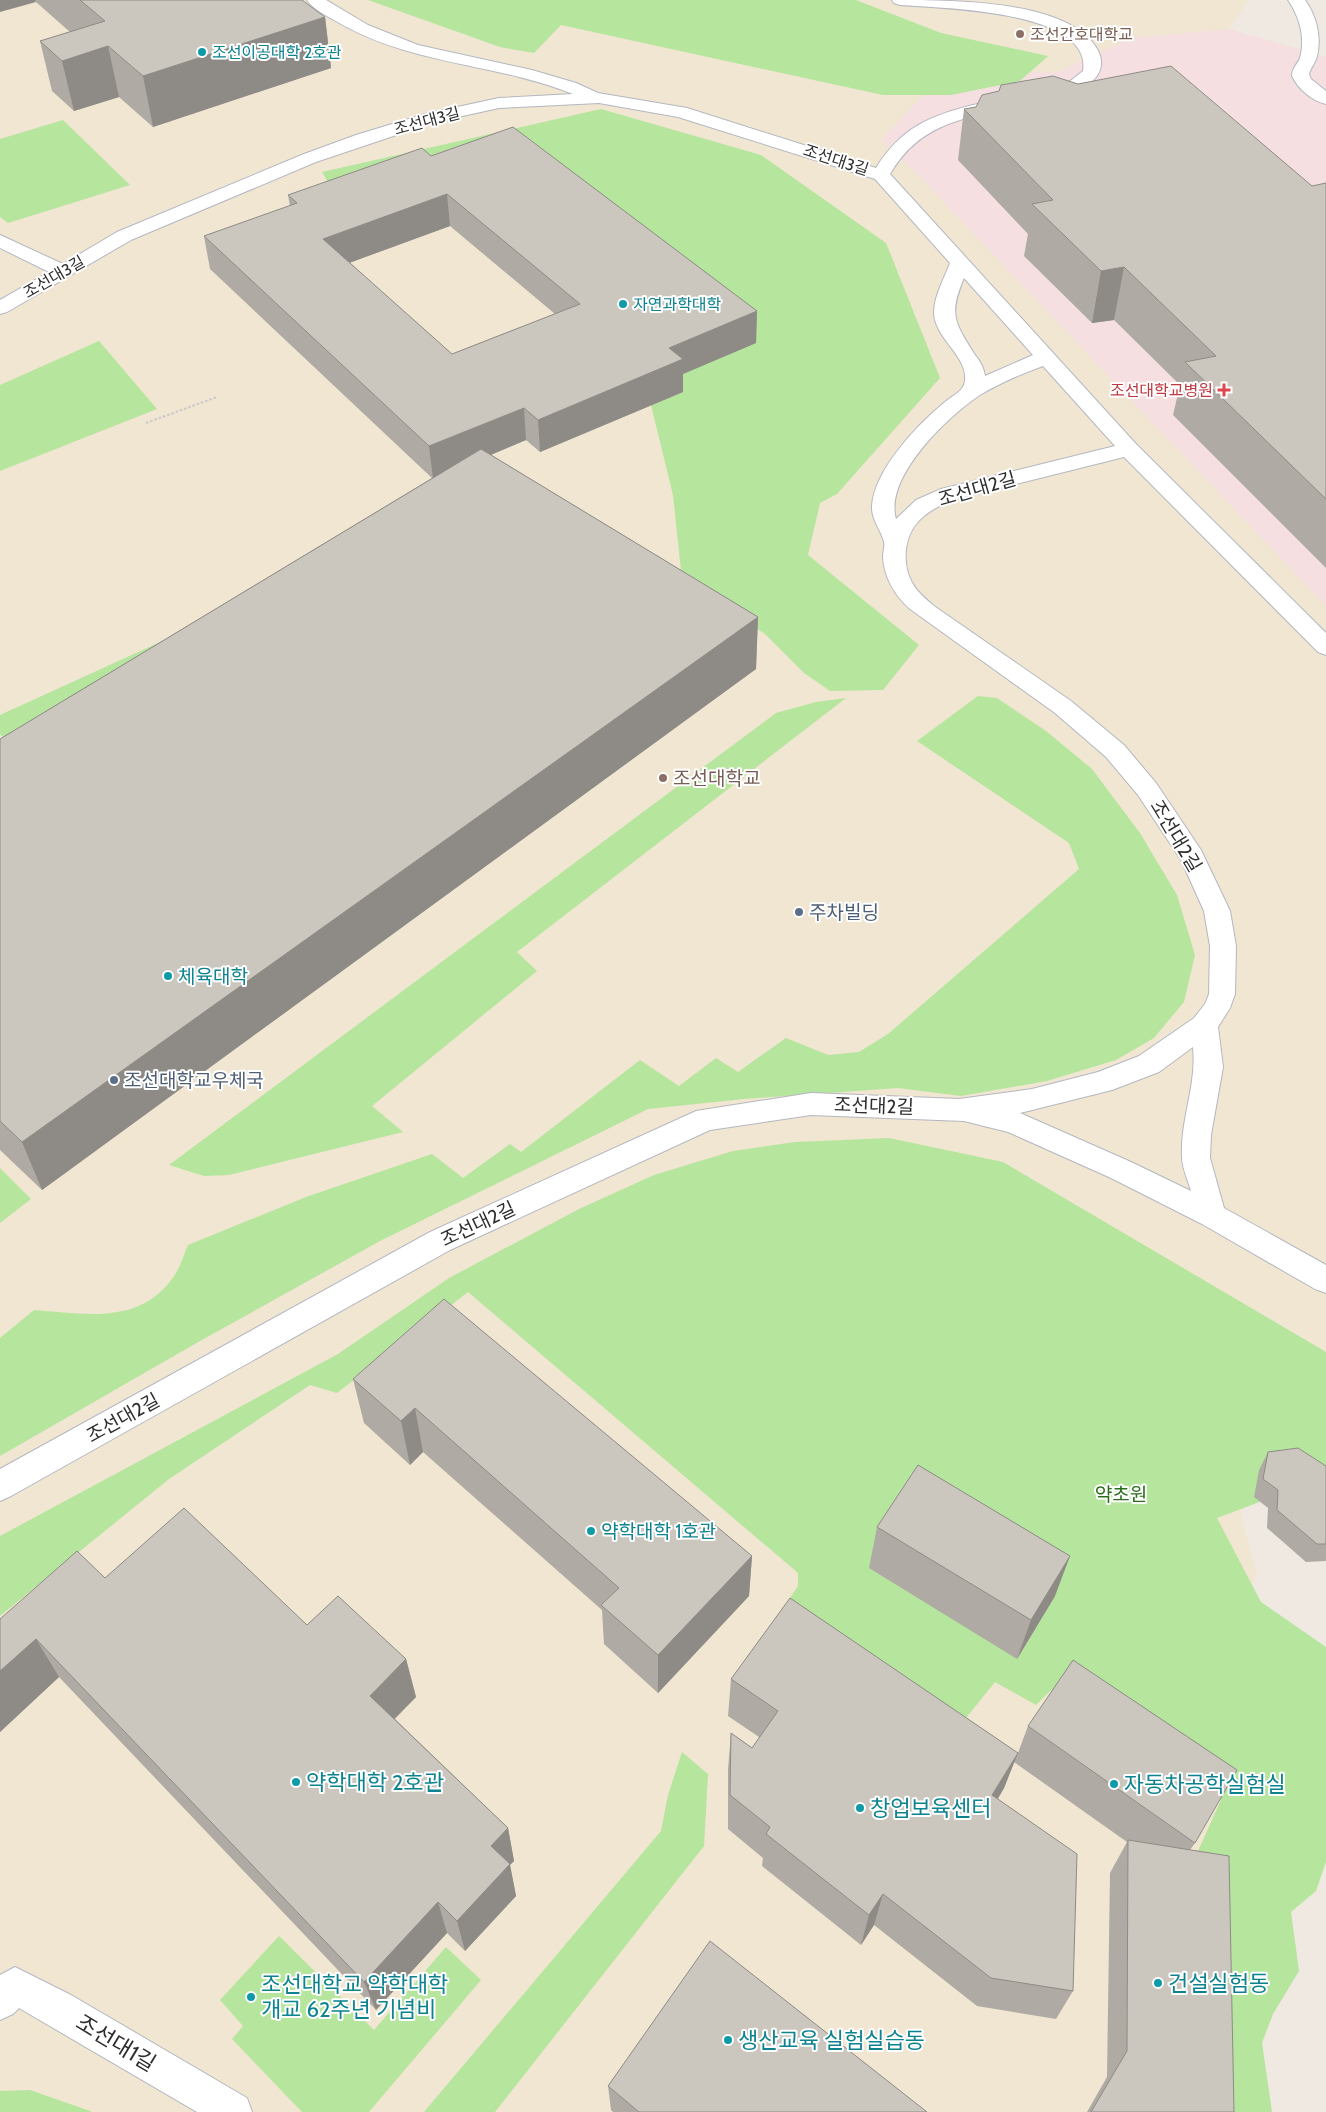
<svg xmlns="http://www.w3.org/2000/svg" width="1326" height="2112" font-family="Cabin,'Noto Sans KR',sans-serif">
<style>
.education{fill:#f0e6d1}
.medical{fill:#f5dfe0}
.green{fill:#b6e59e}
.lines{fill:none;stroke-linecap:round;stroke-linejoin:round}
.minor-casing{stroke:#b4b7c1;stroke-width:2}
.path{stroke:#c9c9c9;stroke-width:2;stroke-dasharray:2.5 2;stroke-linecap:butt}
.minor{fill:#fff;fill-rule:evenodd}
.wall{fill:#afaba4;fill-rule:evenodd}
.shaded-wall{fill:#8e8b86}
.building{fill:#cbc7bf;stroke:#8e8b86;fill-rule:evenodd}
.education-dot{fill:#8d6e63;stroke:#fff;stroke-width:2}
.culture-dot{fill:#0f9aa8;stroke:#fff;stroke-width:2}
.health-dot{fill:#e0444e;stroke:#fff;stroke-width:2}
.service-dot{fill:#5c6f8a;stroke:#fff;stroke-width:2}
.labels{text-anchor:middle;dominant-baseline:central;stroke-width:4;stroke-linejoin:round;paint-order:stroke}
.far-education-label{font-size:16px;fill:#785e54;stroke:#fff;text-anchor:start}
.far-culture-label{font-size:16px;fill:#0d838f;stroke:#fff;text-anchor:start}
.far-street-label{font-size:16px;fill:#2e2e2e;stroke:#fff}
.far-health-label{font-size:16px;fill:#be3a42;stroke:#fff;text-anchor:end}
.street-label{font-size:19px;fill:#2e2e2e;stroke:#fff}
.education-label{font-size:19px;fill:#785e54;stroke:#fff;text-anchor:start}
.service-label{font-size:19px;fill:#4e5e75;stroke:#fff;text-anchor:start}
.culture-label{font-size:19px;fill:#0d838f;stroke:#fff;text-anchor:start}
.park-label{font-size:19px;fill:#2c6e1b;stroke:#fff}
.near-culture-label{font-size:22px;fill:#0d838f;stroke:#fff;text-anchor:start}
.near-street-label{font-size:22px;fill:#2e2e2e;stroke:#fff}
</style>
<rect width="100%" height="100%" fill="#efe9e1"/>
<polygon class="education" points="0,0 1248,0 1229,29 1326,57 1326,1512 1252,1481 1241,1516 1257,1573 1185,1757 1231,1788 1246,2112 0,2112"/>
<polygon class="medical" points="1229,29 1326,57 1326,606 918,175 881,140 943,74 1058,72 1130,38"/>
<g class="green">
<polygon points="368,0 856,0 941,33 1048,56 1020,81 951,95 883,95 561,25 534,53 500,47"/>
<polygon points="601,109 761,155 886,243 940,378 837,494 820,503 808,555 919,645 883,690 830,691 804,673 765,634 682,580 673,495 651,405 683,392 515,159 344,209 322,172"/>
<polygon points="63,120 130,185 8,223 0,217 0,139"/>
<polygon points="99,341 157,409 0,471 0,385"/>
<polygon points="226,612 10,745 0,734 0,715"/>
<path d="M978,696L997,698L1046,731L1092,769L1140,833L1177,895L1195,955L1184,1002L1154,1038L1116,1060L1047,1081L961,1096L898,1088L744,1099L648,1109L380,1241L200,1341L0,1456V1338L34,1310C86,1314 143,1326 176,1273C181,1265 184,1254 188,1245L306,1197L432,1154L463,1178L510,1144L521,1152L640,1060L679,1086L716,1058L738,1072L786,1038L828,1055L859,1052L888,1034L1079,869L1069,843L917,741Z"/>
<polygon points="846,698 517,952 537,971 372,1106 403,1132 229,1175 204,1176 169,1165 776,713 816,702"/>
<polygon points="889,1138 1003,1162 1326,1352 1326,1500 1294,1489 1217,1518 1261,1602 1326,1647 1326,1862 1316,1891 1291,1912 1299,1971 1273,2014 1262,2043 1272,2112 1219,2112 1189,1871 1221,1800 1051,1690 1036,1705 995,1682 961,1724 777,1617 798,1586 798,1573 468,1292 337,1393 310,1385 169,1479 0,1616 0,1536 338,1354 449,1278 579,1209 654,1175 733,1151 795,1142"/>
<polygon points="0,1168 31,1199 0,1223"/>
<polygon points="682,1752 708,1774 704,1846 495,2112 424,2112 661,1831 668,1795"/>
<polygon points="279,1936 374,2030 446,1947 481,1980 369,2112 302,2112 232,2039 243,2026 220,2000"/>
<polygon points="30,2090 90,2111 91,2112 0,2112 0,2091"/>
</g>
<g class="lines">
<defs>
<g id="minor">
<path d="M307,0H326L368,25L418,45L532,70L576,83L598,93L687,108L876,168C901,128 929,116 973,105C984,103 996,98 1007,100L1010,104L1007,108C957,120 918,126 890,174L1136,444L1326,633V655L1318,652L1124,457L956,499C944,504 933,508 923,517C902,534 900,569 917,590C922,596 928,601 934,606L1071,701L1124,745L1156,783L1201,850L1230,911L1236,946L1235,994L1230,1008L1218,1027L1223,1067L1211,1135L1210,1158L1224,1208L1326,1265V1293L1315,1289L1202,1224L1111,1178L1008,1132L964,1121L811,1115L710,1130L450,1250L11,1496L0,1501V1469L430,1232L696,1111L811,1093L959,1099L1032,1089L1098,1072L1139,1056L1194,1018L1205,1004L1209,994L1210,946L1204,911L1181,860L1138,795L1106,757L1055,713L910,609C895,596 884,577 883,557C883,552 885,546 884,542C881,530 871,519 872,506C874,470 918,424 945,402C952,396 964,391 965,381C968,356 935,339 934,313C934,296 944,279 950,263L875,179L678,117L599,103L499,108L435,122L316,162L131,240L7,312L0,314V300L49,272L0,248V235L63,264L117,232L304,154L356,135L425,114L499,98L573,94C493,62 411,66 334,20C325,15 313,9 307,0ZM964,278L1033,355L985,376C984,368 980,361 975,355C955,323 948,315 964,278ZM1043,366L1115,446L941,489L916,500L896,519C884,477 948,416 980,395C1000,383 1021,374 1043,366ZM1193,1047C1197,1086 1180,1119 1182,1157C1182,1168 1188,1180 1191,1191L1131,1162L1020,1113L1112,1090L1159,1072Z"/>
<path d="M892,0C944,0 1029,0 1074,27C1113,51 1110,83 1065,94C1056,96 1048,99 1039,97L1036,93L1039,89L1069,82L1083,71C1093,10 939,8 900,5L894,3Z"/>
<path d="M1288,0H1305C1316,15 1322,37 1317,56C1316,62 1311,67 1309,74L1311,79L1326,91V104C1312,101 1298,89 1292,76C1292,68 1297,65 1300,58C1306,38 1299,16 1288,0Z"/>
<polygon points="15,1967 71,1995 247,2098 252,2112 197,2112 19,2008 13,2014 0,2020 0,1975"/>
</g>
</defs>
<use href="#minor" class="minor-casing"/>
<polyline class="path" points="146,423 217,397"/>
<use href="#minor" class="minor"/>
</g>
<g class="wall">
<polygon points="0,0 302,0 325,17 331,68 153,127 119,97 74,111 52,91 40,41 70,32 36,2"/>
<polygon points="964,109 1312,186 1326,183 1326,568 1173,415 1180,385 1114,320 1092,323 1024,256 1028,234 958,160"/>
<path d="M431,156L757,311L756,343L683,374V392L540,452L526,440L491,455L758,617L756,669L42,1190L0,1150V739L432,478L210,269L204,236L290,206L288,195ZM450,226L555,314L452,354L349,263Z"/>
<polygon points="353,1379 752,1556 749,1596 658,1693 604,1644 602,1610 423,1452 410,1465 364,1423"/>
<polygon points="1268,1452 1326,1466 1326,1561 1306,1562 1267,1528 1268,1508 1254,1497 1259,1470"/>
<polygon points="877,1527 1055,1596 1017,1659 869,1568"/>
<polygon points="105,1578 307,1625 406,1659 416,1697 395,1719 508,1828 514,1861 510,1865 516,1896 465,1951 447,1933 376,2010 59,1677 0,1732 0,1619"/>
<polygon points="731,1679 1018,1753 1028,1726 1195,1843 1190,1850 1234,2112 1087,2112 1107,2077 1110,1873 1127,1842 1014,1762 1004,1788 998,1799 1073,1991 1056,2019 977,2006 874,1925 861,1945 762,1866 763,1858 728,1829 728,1769 731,1733 752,1748 759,1737 728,1716"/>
<polygon points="608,2086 927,2112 613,2112 611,2110"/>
</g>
<g class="shaded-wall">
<polygon points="0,0 35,0 36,2 0,12"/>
<polygon points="325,17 331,68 153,127 143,76"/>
<polygon points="108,46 119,97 74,111 62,61"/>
<polygon points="447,194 450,226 327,271 323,239"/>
<polygon points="1124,267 1114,320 1092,323 1101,271"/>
<polygon points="757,311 756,343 683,374 683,392 540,452 538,420 669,348"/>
<polygon points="524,408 526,440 433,479 429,446"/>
<polygon points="758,617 756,669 42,1190 22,1142"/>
<polygon points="415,1408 423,1452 410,1465 401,1421"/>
<polygon points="752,1556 749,1596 658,1693 658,1655"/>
<polygon points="1070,1556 1055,1596 1017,1659 1031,1620"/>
<polygon points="36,1639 59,1677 0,1732 0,1671"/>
<polygon points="406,1659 416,1697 381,1732 370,1696"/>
<polygon points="1018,1753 1004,1788 979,1829 992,1795"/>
<polygon points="508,1828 514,1861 510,1865 516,1896 465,1951 457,1921 491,1846"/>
<polygon points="883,1894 874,1925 861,1945 869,1915"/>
<polygon points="438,1902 447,1933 376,2010 364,1982"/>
</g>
<g class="building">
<polygon points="80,0 302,0 325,17 143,76 108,46 62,61 40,41 105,21"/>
<polygon points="1171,66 1312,186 1326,183 1326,499 1185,362 1216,356 1124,267 1101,271 1032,204 1053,200 964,109 976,107 982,95 999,91 1001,85 1053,76 1078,84"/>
<path d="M513,127L757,311L669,348L683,359L538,420L524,408L429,446L204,236L297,203L288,195L422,148L431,156ZM447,194L580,304L452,354L323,239Z"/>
<polygon points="481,449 758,617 22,1142 0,1121 0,739"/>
<polygon points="444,1299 752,1556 658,1655 601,1605 619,1588 415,1408 401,1421 353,1379"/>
<polygon points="1298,1448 1326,1466 1326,1544 1317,1544 1277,1510 1278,1490 1263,1479 1268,1452"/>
<polygon points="918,1465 1070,1556 1031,1620 877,1527"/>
<polygon points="184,1508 307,1625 338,1596 406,1659 370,1696 508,1828 491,1846 510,1864 457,1921 438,1902 364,1982 36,1639 0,1671 0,1619 77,1551 105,1578"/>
<polygon points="790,1598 1018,1753 992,1795 1077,1854 1073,1991 991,1978 883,1894 869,1915 766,1834 770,1827 730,1795 731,1733 752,1748 778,1711 731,1679"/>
<polygon points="1073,1660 1237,1770 1195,1843 1028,1726"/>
<polygon points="1128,1840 1229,1856 1234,2112 1091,2112 1127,2051"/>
<polygon points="710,1941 927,2112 639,2112 608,2086"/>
</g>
<g class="education-dot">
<circle cx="1020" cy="34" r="5"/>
<circle cx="663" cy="778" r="5"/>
</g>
<g class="culture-dot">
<circle cx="202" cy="52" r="5"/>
<circle cx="623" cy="304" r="5"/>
<circle cx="168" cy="976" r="5"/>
<circle cx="591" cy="1531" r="5"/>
<circle cx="296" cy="1782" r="5"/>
<circle cx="1114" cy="1784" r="5"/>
<circle cx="860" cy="1808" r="5"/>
<circle cx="1158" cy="1983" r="5"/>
<circle cx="251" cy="1997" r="5"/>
<circle cx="728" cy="2040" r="5"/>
</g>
<path class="health-dot" d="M1221.5 382.5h5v5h5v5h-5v5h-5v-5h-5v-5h5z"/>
<g class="service-dot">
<circle cx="799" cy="912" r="5"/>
<circle cx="114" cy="1080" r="5"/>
</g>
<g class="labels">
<g class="far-education-label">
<text x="1030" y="34">조선간호대학교</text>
</g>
<g class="far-culture-label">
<text x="212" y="52">조선이공대학 2호관</text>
<text x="633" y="304">자연과학대학</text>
</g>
<g class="far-street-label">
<text transform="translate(427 121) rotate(-15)">조선대3길</text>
<text transform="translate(836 160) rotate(18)">조선대3길</text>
<text transform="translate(54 277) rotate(-30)">조선대3길</text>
</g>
<g class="far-health-label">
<text x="1213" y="390">조선대학교병원</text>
</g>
<g class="street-label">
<text transform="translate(977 489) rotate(-16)">조선대2길</text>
<text transform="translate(1176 836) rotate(59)">조선대2길</text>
<text transform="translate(874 1106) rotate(2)">조선대2길</text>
<text transform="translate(478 1224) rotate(-25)">조선대2길</text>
<text transform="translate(123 1418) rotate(-29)">조선대2길</text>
</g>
<g class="education-label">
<text x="673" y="778">조선대학교</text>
</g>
<g class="service-label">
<text x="809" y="912">주차빌딩</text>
<text x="124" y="1080">조선대학교우체국</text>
</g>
<g class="culture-label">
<text x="178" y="976">체육대학</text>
<text x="601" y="1531">약학대학 1호관</text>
</g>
<g class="park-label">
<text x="1121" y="1494">약초원</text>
</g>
<g class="near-culture-label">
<text x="306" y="1782">약학대학 2호관</text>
<text x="1124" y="1784">자동차공학실험실</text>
<text x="870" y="1808">창업보육센터</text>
<text x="1168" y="1983">건설실험동</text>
<text x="261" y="1984">조선대학교 약학대학<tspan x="261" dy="25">개교 62주년 기념비</tspan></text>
<text x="738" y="2040">생산교육 실험실습동</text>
</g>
<g class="near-street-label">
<text transform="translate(116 2043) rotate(31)">조선대1길</text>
</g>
</g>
</svg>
